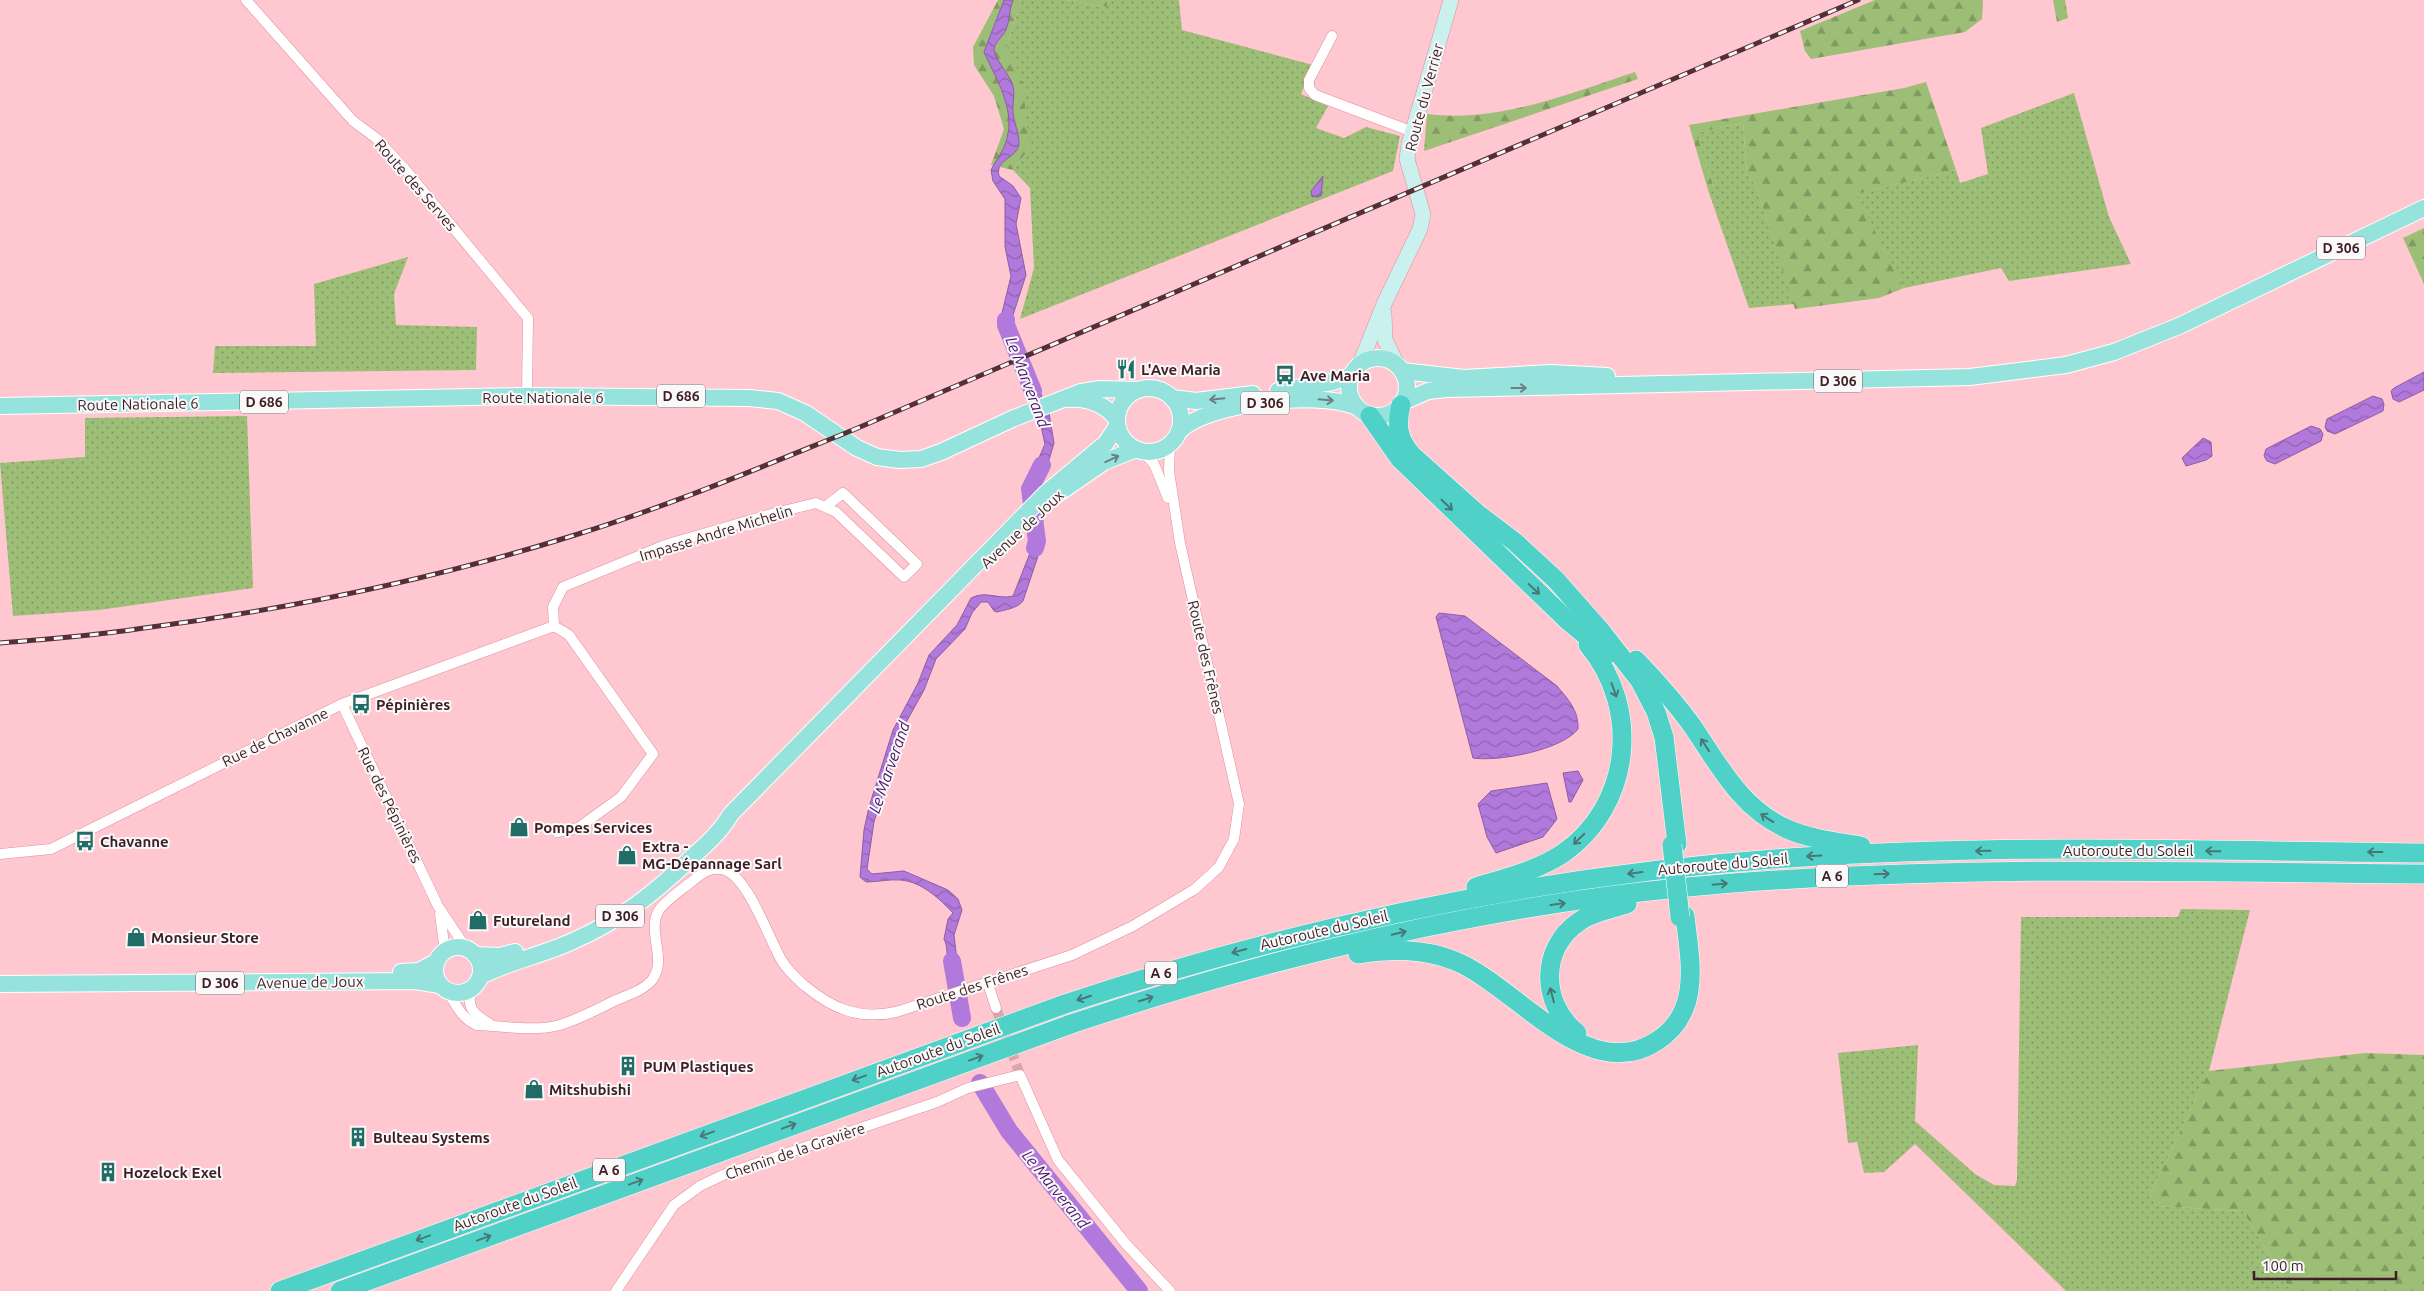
<svg xmlns="http://www.w3.org/2000/svg" width="2424" height="1291" font-family="Ubuntu,sans-serif">
<style>
.grass{fill:url(#grass-dots)}
.forest{fill:url(#forest-firs)}
.water{fill:url(#water-waves);stroke:#8e5da4}
.lines{fill:none;stroke-linecap:round;stroke-linejoin:round}
.river{stroke:#b079db;stroke-width:18}
.minor-tunnel{stroke:#d9a6ae;stroke-width:10;stroke-dasharray:10 5;stroke-linecap:butt}
.minor-casing{stroke:#e28c9a;stroke-width:11}
.secondary-casing{stroke:#e28c9a;stroke-width:16}
.primary-casing{stroke:#fff;stroke-width:18}
.motorway-casing{stroke:#fff;stroke-width:20}
.minor{stroke:#fff;stroke-width:10}
.secondary{stroke:#caf1ee;stroke-width:15}
.primary{stroke:#96e3de;stroke-width:16}
.motorway{stroke:#50d1c8;stroke-width:19}
.rail-casing{stroke:#532f36;stroke-width:5}
.rail{stroke:#f9f9f9;stroke-width:3;stroke-dasharray:9;stroke-linecap:butt}
.motorway-bridge-casing{stroke:#fff;stroke-width:20;stroke-linecap:butt}
.motorway-bridge{stroke:#50d1c8;stroke-width:19}
.oneway{stroke:#6a8081}
.oneway2{stroke:#487776}
.labels{text-anchor:middle;dominant-baseline:central;stroke-width:4;stroke-linejoin:round;paint-order:stroke}
.shield{fill:#f9f9f9;stroke:#775f64;stroke-width:1}
.shield-label{font-size:14px;font-weight:bold;fill:#3f1d24}
.street-label{font-size:15px;fill:#3f1d24;stroke:#f9f9f9}
.poi-label{font-size:15px;font-weight:bold;fill:#3f1d24;stroke:#f9f9f9;text-anchor:start}
.water-label{font-size:16px;font-style:italic;fill:#4b146c;stroke:#f9f9f9}
</style>
<defs>
<pattern id="grass-dots" width="8" height="8" patternUnits="userSpaceOnUse" patternTransform="scale(1.25)"><rect width="8" height="8" fill="#9dbe76"/><path d="M2 2h.1M6 6h.1" fill="none" stroke="#819a61" stroke-width="1.8" stroke-linecap="round"/></pattern>
<pattern id="forest-firs" width="22" height="20" patternUnits="userSpaceOnUse" patternTransform="scale(1.25)"><rect width="22" height="20" fill="#9dbe76"/><path d="M5 1l3.5 6h-7zM16 11l3.5 6h-7z" fill="#819a61"/></pattern>
<pattern id="water-waves" width="16" height="10" patternUnits="userSpaceOnUse" patternTransform="scale(1.25)"><rect width="16" height="10" fill="#b079db"/><path d="M0 5q4-4 8 0t8 0" fill="none" stroke="#9163b1"/></pattern>
</defs>
<rect width="100%" height="100%" fill="#ffc8d0"/>
<g class="grass">
<polygon points="1021,0 1066,0 1107,7 1108,0 1179,0 1182,30 1313,65 1301,94 1328,106 1316,128 1344,138 1366,127 1400,136 1393,171 1020,319 1034,268 1030,188 1013,170 1029,149 1007,45"/>
<polygon points="2074,93 2109,217 2131,264 2009,281 2001,268 1904,288 1855,194 1956,170 1960,183 1988,174 1981,128"/>
<polygon points="1743,123 1747,175 1756,186 1794,304 1749,308 1708,190 1714,186 1695,133"/>
<polygon points="408,257 394,294 396,325 477,327 476,370 213,373 215,346 316,346 314,284"/>
<polygon points="247,416 253,588 99,610 13,616 0,463 85,457 85,418"/>
<polygon points="2181,909 2250,910 2209,1071 2150,1195 2156,1206 2243,1211 2291,1291 2066,1291 1915,1144 1884,1172 1864,1173 1857,1142 1848,1143 1838,1053 1918,1045 1915,1121 1975,1174 1994,1185 2015,1186 2017,1180 2021,917 2178,917"/>
</g>
<g class="forest">
<polygon points="998,0 1021,0 1007,45 1023,84 1029,149 1013,170 991,165 1004,129 994,96 974,65 973,47"/>
<polygon points="1066,0 1108,0 1107,7"/>
<polygon points="1875,0 1983,0 1982,19 1965,32 1811,59 1805,51 1800,31"/>
<polygon points="2053,0 2065,0 2068,18 2057,22"/>
<path d="M1635,72L1638,79L1424,151L1427,114C1499,123 1568,94 1635,72Z"/>
<polygon points="1926,82 1956,170 1856,194 1904,288 1879,298 1795,309 1756,186 1747,175 1743,123 1696,133 1714,187 1708,190 1689,125 1904,88"/>
<polygon points="2424,228 2424,284 2403,238"/>
<polygon points="2365,1053 2424,1055 2424,1291 2291,1291 2243,1211 2156,1206 2150,1195 2209,1071"/>
</g>
<g class="water">
<path d="M1004,0H1013C1009,10 1010,20 1006,30C1003,36 995,42 994,49C994,58 1008,73 1012,83C1016,94 1012,102 1013,113C1014,123 1019,132 1019,143C1018,159 995,158 999,176L1013,186L1021,198L1016,224L1026,275L1013,315L1012,328L1017,339L1007,343L1001,317L1011,276L1005,247V199L993,181L991,170C996,160 1005,149 1007,138C1015,108 996,79 984,52Z"/>
<polygon points="1323,176 1321,196 1312,197 1311,191"/>
<polygon points="1029,368 1042,396 1032,401 1020,372"/>
<polygon points="2424,372 2424,390 2399,402 2393,399 2391,391 2394,388"/>
<polygon points="2373,396 2382,399 2384,404 2383,411 2335,434 2327,431 2325,427 2327,419"/>
<polygon points="1049,413 1054,443 1049,460 1037,483 1035,485 1031,485 1031,476 1045,444 1039,417"/>
<polygon points="2311,426 2320,429 2323,434 2321,441 2275,464 2267,461 2264,456 2266,449"/>
<polygon points="2203,438 2211,442 2212,456 2206,460 2186,466 2182,458"/>
<path d="M1041,519L1043,520L1038,556L1023,601C1018,608 1005,610 997,612L994,611L988,602H981L972,613L965,629L936,659L924,690L903,728L874,822L867,869L872,874L904,871L948,890L958,899L962,910L954,935L959,977L956,984C942,975 951,952 944,939L948,919L953,913C940,899 922,882 901,880C890,879 877,882 866,882L860,877L864,830L869,807L893,730L918,683L929,655L957,625L971,598C986,590 998,600 1013,596L1034,543L1028,530Z"/>
<path d="M1439,613L1465,616L1557,686C1568,699 1579,711 1578,729C1562,750 1498,762 1473,758L1436,617Z"/>
<polygon points="1578,771 1583,780 1571,802 1569,802 1563,773"/>
<polygon points="1547,783 1557,819 1543,837 1496,853 1487,837 1478,804 1491,791"/>
<polygon points="957,995 964,998 967,1011 964,1017 957,1015 953,1008 953,999"/>
</g>
<g class="lines">
<g class="river">
<polyline points="1006,320 1006,325 1033,391"/>
<polyline points="1035,548 1037,541 1030,489 1042,465"/>
<polyline points="952,961 962,1018"/>
<polyline points="980,1083 1009,1131 1139,1291"/>
</g>
<polyline class="minor-tunnel" points="996,1008 1020,1075"/>
<defs>
<g id="minor">
<polyline points="246,0 353,121 376,138 404,168 522,311 528,318 527,396"/>
<polyline points="1332,36 1309,80 1309,88 1315,95 1413,132"/>
<polyline points="1142,451 1154,464 1168,498"/>
<polyline points="554,626 553,607 563,587 665,545 775,513 816,503 836,512 904,577 917,564 843,493 825,507"/>
<polyline points="554,626 569,635 653,754 621,797 578,828 557,832"/>
<polyline points="342,704 438,906 466,948"/>
<polyline points="0,854 51,849 342,704 554,626"/>
<polyline points="440,914 445,951"/>
<polyline points="987,981 996,1008"/>
<path d="M472,989C465,1008 475,1015 490,1024"/>
<path d="M448,992C456,1005 462,1019 477,1025C504,1026 533,1032 560,1025C579,1019 598,1009 616,1000C628,995 644,990 652,980C668,960 646,931 659,910C666,900 681,890 691,882C700,875 708,867 721,869C747,872 769,940 782,961C788,971 796,978 805,986C833,1009 859,1020 896,1012L1072,955L1133,926L1195,889L1219,867L1234,839L1239,804L1180,543L1169,471L1170,444"/>
<polyline points="616,1291 674,1205 700,1186 723,1175 937,1102 968,1088 1020,1075 1058,1160 1126,1244 1170,1291"/>
</g>
<g id="secondary">
<polyline points="1384,313 1385,340 1398,366"/>
<polyline points="1360,364 1384,304 1420,229 1423,214 1407,159 1409,144 1451,0"/>
</g>
<g id="primary">
<circle cx="1378" cy="387" r="29"/>
<polyline points="1402,371 1464,378 1551,373 1607,376"/>
<circle cx="1149" cy="420" r="32"/>
<polyline points="1278,391 1332,382 1351,376"/>
<polyline points="1172,398 1196,401 1253,394"/>
<path d="M1069,399C1087,397 1107,405 1117,420"/>
<polyline points="1403,402 1428,391 1446,389 1970,377 2066,365 2114,352 2179,326 2424,208"/>
<polyline points="0,406 527,396 749,398 778,401 805,413 857,448 877,457 900,460 921,459 941,452 1012,419 1081,392 1100,389 1136,390"/>
<path d="M1179,431C1210,402 1315,391 1355,406"/>
<polyline points="1056,495 1104,462 1136,449"/>
<circle cx="458" cy="970" r="23"/>
<polyline points="475,955 500,956 515,952"/>
<polyline points="401,972 419,971 436,962"/>
<path d="M481,976C510,961 543,955 573,941C621,920 656,892 693,856C708,843 721,831 731,814L1045,494L1106,443L1117,426"/>
<polyline points="0,984 415,981 440,985"/>
</g>
<g id="motorway">
<path d="M1401,405C1396,426 1398,439 1412,455L1478,514L1515,542L1556,580L1601,631L1640,681L1656,712L1664,737L1677,844"/>
<polyline points="1370,416 1400,459 1568,621 1608,654"/>
<path d="M1636,660C1657,682 1676,703 1693,727C1720,767 1741,808 1787,829C1810,839 1837,842 1861,846"/>
<path d="M1476,887C1505,878 1536,871 1562,854C1632,806 1641,708 1588,645"/>
<path d="M1358,954C1392,949 1423,948 1455,961C1515,985 1587,1087 1657,1041C1702,1012 1690,961 1685,916"/>
<path d="M1577,1033C1541,1004 1539,948 1580,921C1593,912 1611,909 1627,904"/>
<path d="M280,1291L1065,1004C1300,926 1541,875 1788,858C1999,843 2212,851 2424,853"/>
<path d="M340,1291L1071,1024C1271,957 1478,907 1688,887C1933,864 2179,872 2424,874"/>
</g>
</defs>
<use href="#minor" class="minor-casing"/>
<use href="#secondary" class="secondary-casing"/>
<use href="#primary" class="primary-casing"/>
<use href="#motorway" class="motorway-casing"/>
<use href="#minor" class="minor"/>
<use href="#secondary" class="secondary"/>
<use href="#primary" class="primary"/>
<use href="#motorway" class="motorway"/>
<defs>
<path id="rail" d="M0,643C46,639 92,636 137,629C285,610 432,580 575,535C669,506 761,467 853,430L1858,0"/>
</defs>
<use href="#rail" class="rail-casing"/>
<use href="#rail" class="rail"/>
<defs>
<polyline id="motorway-bridge" points="1672,845 1680,917"/>
</defs>
<use href="#motorway-bridge" class="motorway-bridge-casing"/>
<use href="#motorway-bridge" class="motorway-bridge"/>
</g>
<defs><path id="oneway-shaft" d="M-6 0H5M1.5-3L5.5 0L1.5 3" fill="none" stroke-width="1.6" stroke-linecap="round" stroke-linejoin="round" transform="scale(1.25)"/></defs>
<g class="oneway">
<use href="#oneway-shaft" transform="translate(1519 388)"/>
<use href="#oneway-shaft" transform="translate(1217 399) rotate(174)"/>
<use href="#oneway-shaft" transform="translate(1326 400) rotate(5)"/>
<use href="#oneway-shaft" transform="translate(1112 459) rotate(-25)"/>
</g>
<g class="oneway2">
<use href="#oneway-shaft" transform="translate(1447 505) rotate(44)"/>
<use href="#oneway-shaft" transform="translate(1534 589) rotate(43)"/>
<use href="#oneway-shaft" transform="translate(1614 690) rotate(70)"/>
<use href="#oneway-shaft" transform="translate(1705 745) rotate(-123)"/>
<use href="#oneway-shaft" transform="translate(1767 818) rotate(-147)"/>
<use href="#oneway-shaft" transform="translate(1579 839) rotate(136)"/>
<use href="#oneway-shaft" transform="translate(1983 851) rotate(179)"/>
<use href="#oneway-shaft" transform="translate(2213 851) rotate(-179)"/>
<use href="#oneway-shaft" transform="translate(2375 852) rotate(-180)"/>
<use href="#oneway-shaft" transform="translate(1814 856) rotate(177)"/>
<use href="#oneway-shaft" transform="translate(1635 873) rotate(173)"/>
<use href="#oneway-shaft" transform="translate(1882 874) rotate(-2)"/>
<use href="#oneway-shaft" transform="translate(1720 884) rotate(-5)"/>
<use href="#oneway-shaft" transform="translate(1558 904) rotate(-8)"/>
<use href="#oneway-shaft" transform="translate(1399 933) rotate(-13)"/>
<use href="#oneway-shaft" transform="translate(1239 951) rotate(165)"/>
<use href="#oneway-shaft" transform="translate(1552 995) rotate(-105)"/>
<use href="#oneway-shaft" transform="translate(1084 998) rotate(162)"/>
<use href="#oneway-shaft" transform="translate(1146 999) rotate(-17)"/>
<use href="#oneway-shaft" transform="translate(976 1058) rotate(-20)"/>
<use href="#oneway-shaft" transform="translate(859 1078) rotate(160)"/>
<use href="#oneway-shaft" transform="translate(789 1126) rotate(-20)"/>
<use href="#oneway-shaft" transform="translate(707 1134) rotate(160)"/>
<use href="#oneway-shaft" transform="translate(636 1182) rotate(-20)"/>
<use href="#oneway-shaft" transform="translate(423 1238) rotate(160)"/>
<use href="#oneway-shaft" transform="translate(484 1238) rotate(-20)"/>
</g>
<defs>
<symbol id="restaurant-bare" viewBox="-9 -9 18 18"><path d="M-5-6h1v4h1v-4h1v4h1v-4h1v5L-1.5 .5V6h-2V.5L-5-1ZM5-6V6H3V1.5H1.5Q1.5-4 5-6Z" fill="#216c67" stroke="#f9f9f9" stroke-width="2.5" paint-order="stroke"/></symbol>
<symbol id="bus-bare" viewBox="-9 -9 18 18"><path d="M-5-6H5V4H4V6H2V4H-2V6H-4V4H-5ZM-3.5-4V0h7V-4ZM-3.5 1.2v1.5H-2V1.2ZM2 1.2v1.5H3.5V1.2Z" fill="#216c67" stroke="#f9f9f9" stroke-width="2.5" paint-order="stroke"/></symbol>
<symbol id="shop-bare" viewBox="-9 -9 18 18"><path d="M-5-2.5h2.3a2.7 3.5 0 0 1 5.4 0H5L5.5 6h-11ZM-1.5-2.5h3a1.5 2.3 0 0 0-3 0Z" fill="#216c67" stroke="#f9f9f9" stroke-width="2.5" paint-order="stroke"/></symbol>
<symbol id="building-bare" viewBox="-9 -9 18 18"><path d="M-4-6H4V6H1V3H-1V6H-4ZM-2.5-4.3h1.7v1.8h-1.7ZM.8-4.3h1.7v1.8H.8ZM-2.5-1h1.7V.8h-1.7ZM.8-1h1.7V.8H.8Z" fill="#216c67" stroke="#f9f9f9" stroke-width="2.5" paint-order="stroke"/></symbol>
</defs>
<g fill-rule="evenodd">
<use href="#restaurant-bare" x="1112" y="355" width="28" height="28"/>
<use href="#bus-bare" x="1271" y="361" width="28" height="28"/>
<use href="#bus-bare" x="347" y="690" width="28" height="28"/>
<use href="#shop-bare" x="505" y="813" width="28" height="28"/>
<use href="#bus-bare" x="71" y="827" width="28" height="28"/>
<use href="#shop-bare" x="613" y="841" width="28" height="28"/>
<use href="#shop-bare" x="464" y="906" width="28" height="28"/>
<use href="#shop-bare" x="122" y="923" width="28" height="28"/>
<use href="#building-bare" x="614" y="1052" width="28" height="28"/>
<use href="#shop-bare" x="520" y="1075" width="28" height="28"/>
<use href="#building-bare" x="344" y="1123" width="28" height="28"/>
<use href="#building-bare" x="94" y="1158" width="28" height="28"/>
</g>
<g class="labels">
<g class="shield">
<rect x="2317" y="236.5" width="48" height="23" rx="4"/>
<rect x="1814" y="369.5" width="48" height="23" rx="4"/>
<rect x="657" y="384.5" width="48" height="23" rx="4"/>
<rect x="240" y="390.5" width="48" height="23" rx="4"/>
<rect x="1241" y="391.5" width="48" height="23" rx="4"/>
<rect x="1816" y="864.5" width="32" height="23" rx="4"/>
<rect x="596" y="904.5" width="48" height="23" rx="4"/>
<rect x="1145" y="961.5" width="32" height="23" rx="4"/>
<rect x="196" y="971.5" width="48" height="23" rx="4"/>
<rect x="593" y="1158.5" width="32" height="23" rx="4"/>
</g>
<g class="shield-label">
<text x="2341" y="248">D 306</text>
<text x="1838" y="381">D 306</text>
<text x="681" y="396">D 686</text>
<text x="264" y="402">D 686</text>
<text x="1265" y="403">D 306</text>
<text x="1832" y="876">A 6</text>
<text x="620" y="916">D 306</text>
<text x="1161" y="973">A 6</text>
<text x="220" y="983">D 306</text>
<text x="609" y="1170">A 6</text>
</g>
<g class="street-label">
<text transform="translate(1424 97) rotate(-75)">Route du Verrier</text>
<text transform="translate(416 185) rotate(49)">Route des Serves</text>
<text x="543" y="397">Route Nationale 6</text>
<text transform="translate(138 404) rotate(-1)">Route Nationale 6</text>
<text transform="translate(1022 529) rotate(-43)">Avenue de Joux</text>
<text transform="translate(716 533) rotate(-17)">Impasse Andre Michelin</text>
<text transform="translate(1206 657) rotate(77)">Route des Frênes</text>
<text transform="translate(275 737) rotate(-26)">Rue de Chavanne</text>
<text transform="translate(390 805) rotate(64)">Rue des Pépinières</text>
<text x="2128" y="850">Autoroute du Soleil</text>
<text transform="translate(1723 864) rotate(-5)">Autoroute du Soleil</text>
<text transform="translate(1324 930) rotate(-13)">Autoroute du Soleil</text>
<text transform="translate(310 982) rotate(-1)">Avenue de Joux</text>
<text transform="translate(972 987) rotate(-18)">Route des Frênes</text>
<text transform="translate(938 1050) rotate(-20)">Autoroute du Soleil</text>
<text transform="translate(795 1151) rotate(-19)">Chemin de la Gravière</text>
<text transform="translate(515 1204) rotate(-20)">Autoroute du Soleil</text>
</g>
<g class="poi-label">
<text x="1141" y="369">L'Ave Maria</text>
<text x="1300" y="375">Ave Maria</text>
<text x="376" y="704">Pépinières</text>
<text x="534" y="827">Pompes Services</text>
<text x="100" y="841">Chavanne</text>
<text x="642" y="846">Extra -<tspan x="642" dy="17">MG-Dépannage Sarl</tspan></text>
<text x="493" y="920">Futureland</text>
<text x="151" y="937">Monsieur Store</text>
<text x="643" y="1066">PUM Plastiques</text>
<text x="549" y="1089">Mitshubishi</text>
<text x="373" y="1137">Bulteau Systems</text>
<text x="123" y="1172">Hozelock Exel</text>
</g>
<g class="water-label">
<text transform="translate(1028 382) rotate(69)">Le Marverand</text>
<text transform="translate(889 767) rotate(-71)">Le Marverand</text>
<text transform="translate(1056 1189) rotate(51)">Le Marverand</text>
</g>
</g>
<path d="M2254 1271v8h142v-8" fill="none" stroke="#3f1d24" stroke-width="2.5"/>
<text x="2262" y="1271" font-size="15" fill="#3f1d24" stroke="#f9f9f9" stroke-width="4" paint-order="stroke">100 m</text>
</svg>
